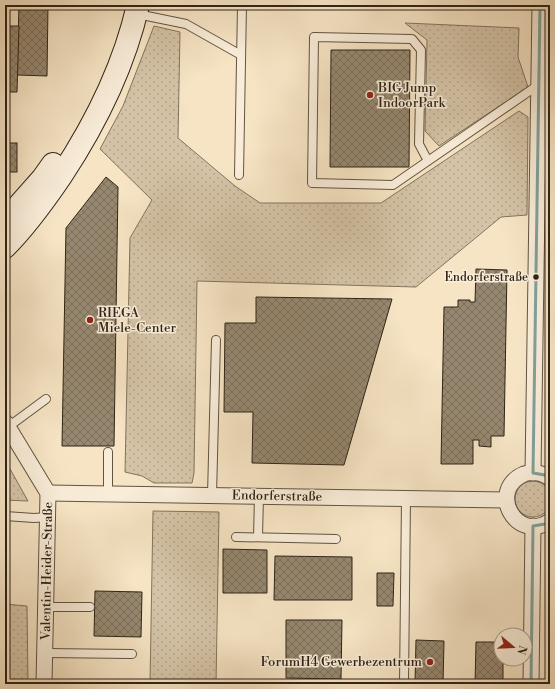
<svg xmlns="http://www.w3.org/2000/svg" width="555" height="689" font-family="'Libre Bodoni',serif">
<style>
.grass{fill:url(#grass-dots);stroke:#82745e}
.building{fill:url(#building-cross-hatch);stroke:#2f2416}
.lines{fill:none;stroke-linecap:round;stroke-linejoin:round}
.service-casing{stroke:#615442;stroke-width:10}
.minor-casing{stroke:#615442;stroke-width:17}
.secondary-casing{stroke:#2f2416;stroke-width:24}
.service{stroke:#f9edd9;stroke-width:8}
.minor{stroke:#f9edd9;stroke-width:15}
.secondary{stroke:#f9edd9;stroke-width:22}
.bus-1-casing{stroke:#f9edd9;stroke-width:6}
.bus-1{stroke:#82a19b;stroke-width:3}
.poi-dot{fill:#8f2418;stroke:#f9edd9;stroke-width:1.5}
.bus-dot{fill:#2f2416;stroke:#f9edd9;stroke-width:1.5}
.labels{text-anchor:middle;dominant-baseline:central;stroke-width:3;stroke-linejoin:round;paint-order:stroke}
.bus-label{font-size:12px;fill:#2f2416;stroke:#f9edd9;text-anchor:end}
.poi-label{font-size:13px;fill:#2f2416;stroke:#f9edd9;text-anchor:start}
.street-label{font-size:13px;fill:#2f2416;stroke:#f9edd9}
</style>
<defs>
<pattern id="grass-dots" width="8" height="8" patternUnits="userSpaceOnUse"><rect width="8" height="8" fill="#d4c3a6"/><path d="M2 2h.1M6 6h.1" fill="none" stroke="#b6a78e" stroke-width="1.8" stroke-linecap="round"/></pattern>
<pattern id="building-cross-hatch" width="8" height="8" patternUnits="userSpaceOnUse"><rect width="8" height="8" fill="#968870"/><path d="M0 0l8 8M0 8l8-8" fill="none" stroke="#7b6f5b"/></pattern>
</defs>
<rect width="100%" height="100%" fill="#f6e4c4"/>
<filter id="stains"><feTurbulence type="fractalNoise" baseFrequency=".005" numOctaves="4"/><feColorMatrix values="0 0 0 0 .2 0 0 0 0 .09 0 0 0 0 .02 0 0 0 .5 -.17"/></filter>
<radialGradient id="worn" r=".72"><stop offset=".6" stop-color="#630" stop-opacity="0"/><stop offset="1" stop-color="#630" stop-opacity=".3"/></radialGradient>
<g class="grass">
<polygon points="405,23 519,28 518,57 528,87 439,146 425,131 427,40"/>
<polygon points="154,26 180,32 178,138 235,186 260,203 381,203 519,111 528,117 527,215 501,217 416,287 197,281 194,473 192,483 154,483 142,476 125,472 130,238 152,200 100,149 123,106"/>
<polygon points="5,460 28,501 5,500"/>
<circle cx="533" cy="499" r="18"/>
<polygon points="153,511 219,512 216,684 150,684"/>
<polygon points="5,604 27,606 28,684 5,684"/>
</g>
<g class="building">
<polygon points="19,5 48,5 47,76 17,75"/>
<polygon points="5,26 19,26 17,92 5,92"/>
<polygon points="331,50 410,50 409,167 330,167"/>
<rect x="5" y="143" width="12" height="29"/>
<polygon points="106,177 118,187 114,446 62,446 66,228"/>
<polygon points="476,269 507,270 504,436 491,436 491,447 479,446 479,440 473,440 473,464 441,464 444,307 458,307 458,300 470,300 470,302 475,302"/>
<polygon points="256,297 392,299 344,465 252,463 253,412 224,412 225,323 256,323"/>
<polygon points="223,549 267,550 267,593 223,593"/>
<polygon points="275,556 352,557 352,600 274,600"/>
<polygon points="377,573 394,573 393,606 377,606"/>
<polygon points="95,591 142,592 141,637 94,636"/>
<polygon points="286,620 342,620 341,679 286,678"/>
<polygon points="416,640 444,641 443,684 415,684"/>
<polygon points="476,642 501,642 501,659 503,659 503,684 475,684"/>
<rect x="454" y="680" width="11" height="4"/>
</g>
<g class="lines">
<defs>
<g id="service">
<polyline points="137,14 186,24 241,55"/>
<polyline points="428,161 419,144 421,50 412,39 314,37 312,183 393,185 531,90 539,85"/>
<polyline points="239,175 242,5"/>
<polyline points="8,427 46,399"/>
<polyline points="108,494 108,452"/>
<polyline points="212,495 216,340"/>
<polyline points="5,516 34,518 48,517"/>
<polyline points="236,537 336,539"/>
<polyline points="258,537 259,496"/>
<polyline points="46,607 90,607"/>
<polyline points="45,653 132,654"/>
<polyline points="404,684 406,498"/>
</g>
<g id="minor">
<polyline points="5,422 48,493 44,684"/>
<polyline points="533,473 540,5"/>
<path d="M550,478C542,473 533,471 524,474C487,490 516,544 550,521"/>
<polyline points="48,493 506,500"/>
<polyline points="531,684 533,526"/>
</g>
<g id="secondary">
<polyline points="5,221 43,178 53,164"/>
<path d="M5,247C27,225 44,201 61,176C96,123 124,67 138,5"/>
</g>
</defs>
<use href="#service" class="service-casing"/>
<use href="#minor" class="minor-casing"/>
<use href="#secondary" class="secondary-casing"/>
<use href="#service" class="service"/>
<use href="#minor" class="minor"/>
<use href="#secondary" class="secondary"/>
<defs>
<g id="bus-1">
<polyline points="540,5 533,473 545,475 550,478"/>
<polyline points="531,684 533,526 545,524 550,521"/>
</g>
</defs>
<use href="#bus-1" class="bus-1-casing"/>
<use href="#bus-1" class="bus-1"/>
</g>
<g class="poi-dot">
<circle cx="370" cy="95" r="4"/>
<circle cx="90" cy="320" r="4"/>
<circle cx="430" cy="662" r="4"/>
</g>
<circle class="bus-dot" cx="536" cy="277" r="3.5"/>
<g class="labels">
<g class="bus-label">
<text x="528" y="277">Endorferstraße</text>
</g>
<g class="poi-label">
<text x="378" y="88">BIG Jump<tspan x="378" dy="15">IndoorPark</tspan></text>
<text x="98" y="313">RIEGA<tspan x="98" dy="15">Miele-Center</tspan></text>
<text x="422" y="662" text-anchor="end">ForumH4 Gewerbezentrum</text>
</g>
<g class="street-label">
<text transform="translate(277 496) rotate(1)">Endorferstraße</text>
<text transform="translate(47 571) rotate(-89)">Valentin-Heider-Straße</text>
</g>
</g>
<rect width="555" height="689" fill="none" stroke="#f6e4c4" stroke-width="20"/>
<rect x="6" y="6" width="543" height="677" fill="none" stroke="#2f2416" stroke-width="2"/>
<rect x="10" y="10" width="535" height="669" fill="none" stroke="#2f2416"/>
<g transform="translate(513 647) rotate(109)"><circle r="19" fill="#f9edd9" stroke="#a89d8b"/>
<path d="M0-3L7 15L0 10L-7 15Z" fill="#8f2418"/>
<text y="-6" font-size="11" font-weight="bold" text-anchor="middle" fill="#2f2416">N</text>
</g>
<rect width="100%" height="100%" filter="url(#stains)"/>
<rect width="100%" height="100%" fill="url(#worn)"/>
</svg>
